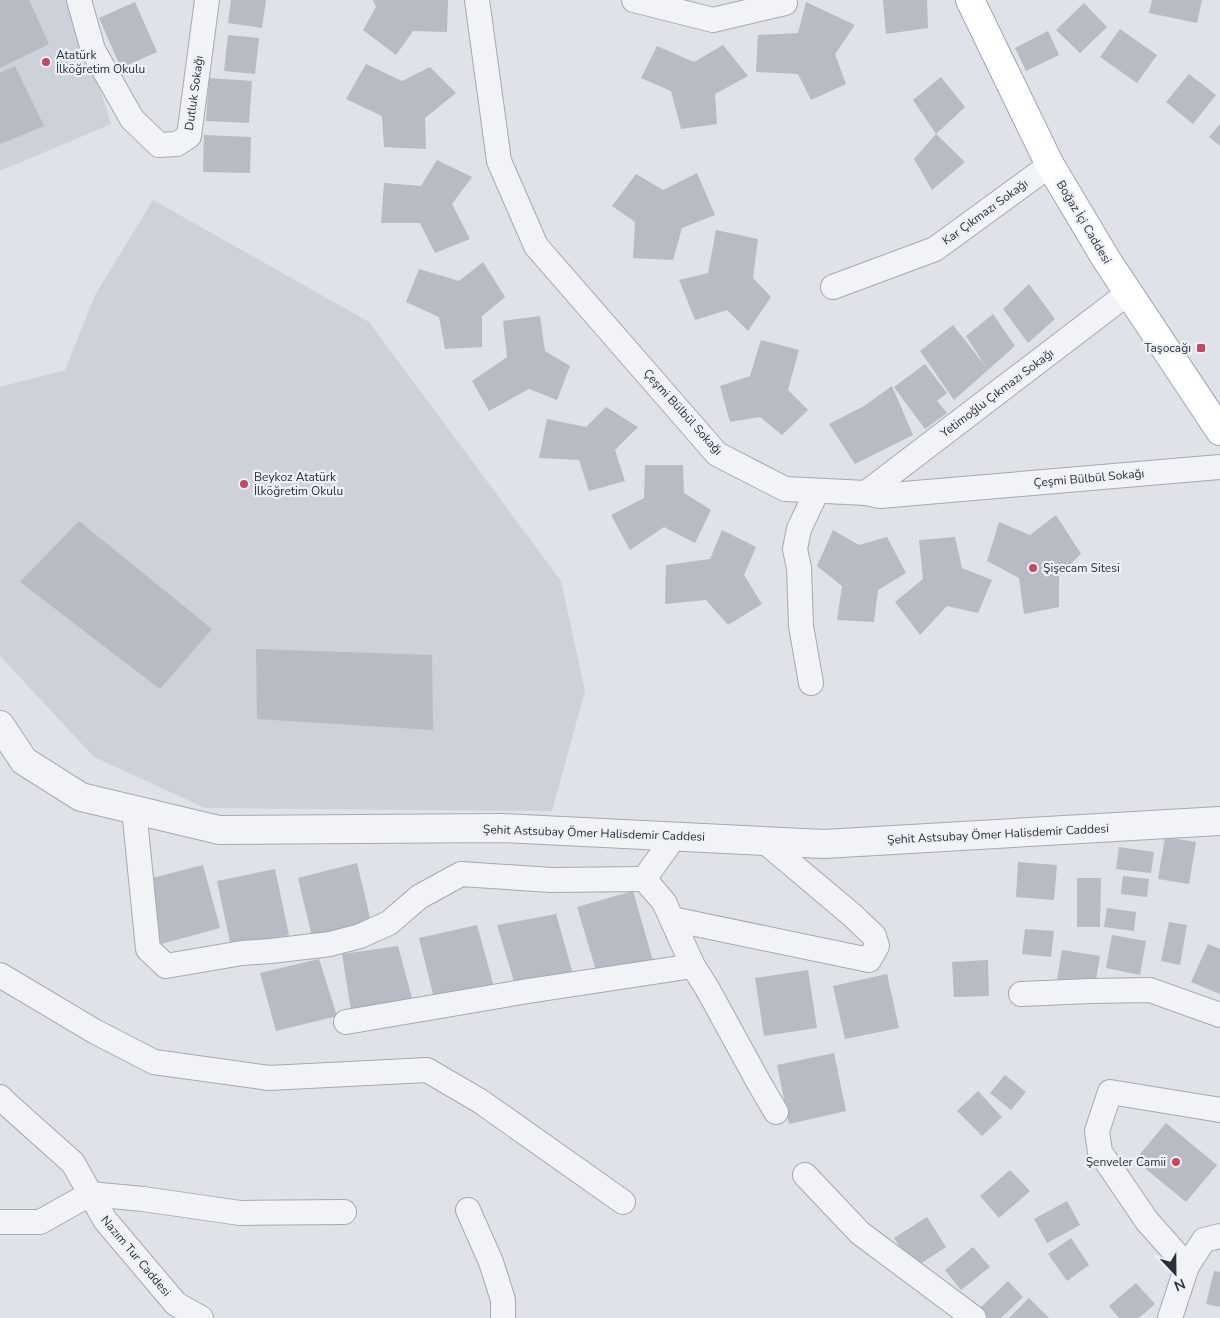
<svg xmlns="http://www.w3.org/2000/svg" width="1220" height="1318" font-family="'Nunito Sans',sans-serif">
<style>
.built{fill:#cdd1da}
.building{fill:#b6bbc4}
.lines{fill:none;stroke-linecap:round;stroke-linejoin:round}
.minor-casing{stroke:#a4a9b2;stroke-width:26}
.tertiary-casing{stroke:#a4a9b2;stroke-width:30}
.primary-casing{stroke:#9ea6b3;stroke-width:30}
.minor{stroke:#f1f3f6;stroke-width:24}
.tertiary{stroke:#f1f3f6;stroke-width:28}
.primary{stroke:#fff;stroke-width:28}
.poi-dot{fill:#cb4658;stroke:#eef1f5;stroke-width:2}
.labels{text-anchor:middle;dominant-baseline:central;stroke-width:4.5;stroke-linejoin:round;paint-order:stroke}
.poi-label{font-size:12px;fill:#28303e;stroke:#eef1f5;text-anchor:start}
.street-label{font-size:12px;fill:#28303e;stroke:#eef1f5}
</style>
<rect width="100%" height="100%" fill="#dfe2e8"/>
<g class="built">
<polygon points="0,0 72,0 111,124 0,171"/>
<polygon points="153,200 369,322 561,581 585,691 552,811 205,808 94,757 0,656 0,387 65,370 95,295"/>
</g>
<g class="building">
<polygon points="0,0 29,0 49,44 0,68"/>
<polygon points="231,0 266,0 262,28 228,23"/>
<polygon points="373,0 448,0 447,32 413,31 396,55 363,30 376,7"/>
<polygon points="883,0 927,0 928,28 886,34"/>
<polygon points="1152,0 1202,0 1197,23 1149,13"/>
<polygon points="135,2 157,52 121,68 99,18"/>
<polygon points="806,2 855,25 835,54 846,84 811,100 798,74 756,72 758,35 798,33"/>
<polygon points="1084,3 1107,27 1080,53 1056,30"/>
<polygon points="1120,29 1157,55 1137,83 1100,57"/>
<polygon points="1048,31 1059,55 1026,71 1015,48"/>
<polygon points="228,35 259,38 255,74 224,71"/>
<polygon points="723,45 748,76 715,94 717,124 681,129 671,91 641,78 657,46 694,62"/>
<polygon points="366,64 402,81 430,67 456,93 425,118 426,149 384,147 382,116 346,99"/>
<polygon points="15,66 44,126 0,144 0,73"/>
<polygon points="1189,74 1216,95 1193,124 1166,102"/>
<polygon points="941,77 965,107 936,134 913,100"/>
<polygon points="209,78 252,81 249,123 206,121"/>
<polygon points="1220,124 1220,146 1209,137"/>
<polygon points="936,134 965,162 932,190 914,159"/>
<polygon points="204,135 251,137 250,173 203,172"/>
<polygon points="437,160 472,177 452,204 470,239 435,253 420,223 381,223 384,183 421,186"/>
<polygon points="697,173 715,215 682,228 673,260 633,258 635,222 612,206 636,174 663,190"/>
<polygon points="716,230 758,239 753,278 771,297 748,331 727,310 695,320 679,280 708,273"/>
<polygon points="483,262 505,297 482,316 482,347 445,349 439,317 406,302 419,269 459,281"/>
<polygon points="1029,284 1055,319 1028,343 1003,309"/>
<polygon points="993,314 1015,346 954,400 920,351 953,325 986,367 966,336"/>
<polygon points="540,316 545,351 570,366 557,400 529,389 489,411 472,381 507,357 503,321"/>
<polygon points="761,340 799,350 788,390 808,410 782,435 760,417 730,422 720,386 750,376"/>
<polygon points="925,364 947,393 937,401 947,413 925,429 894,387"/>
<polygon points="892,386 913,435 855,464 829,424 864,406"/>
<polygon points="606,407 638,427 615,450 625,481 589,491 579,460 539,458 547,419 586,427"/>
<polygon points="645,465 683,465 684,493 711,510 695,543 664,527 630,550 611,515 644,498"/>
<polygon points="1056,515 1081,554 1059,575 1059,607 1024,614 1019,578 987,561 999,522 1030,535"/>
<polygon points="79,521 212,629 160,689 20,582"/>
<polygon points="722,530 756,547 744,575 762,604 728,625 706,600 665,604 666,565 710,559"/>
<polygon points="833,530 859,545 887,537 906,573 878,590 874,622 837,620 842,586 817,566"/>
<polygon points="955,537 962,568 992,580 978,613 947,606 920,635 895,602 923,579 919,540"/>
<polygon points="256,649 432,655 433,730 257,719"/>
<polygon points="1165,837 1196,842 1189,884 1158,879"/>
<polygon points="1119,847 1154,852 1151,873 1116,869"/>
<polygon points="1018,862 1057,865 1054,900 1016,897"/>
<polygon points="357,863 371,922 312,937 298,878"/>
<polygon points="203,865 220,928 161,944 144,880"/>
<polygon points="275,869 289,935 231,947 217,881"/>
<polygon points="1123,876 1149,879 1147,897 1121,894"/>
<polygon points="1077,878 1101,878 1100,927 1077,927"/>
<polygon points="633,891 653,961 598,977 577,907"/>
<polygon points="1107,908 1136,912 1134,931 1104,927"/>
<polygon points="556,914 573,974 515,985 497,925"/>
<polygon points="1169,922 1187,925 1180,965 1161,961"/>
<polygon points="477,925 494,987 435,1002 419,938"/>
<polygon points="1025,929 1054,931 1051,957 1022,954"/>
<polygon points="1112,935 1146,941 1140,975 1106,968"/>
<polygon points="1208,944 1220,949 1220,994 1191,982"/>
<polygon points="398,946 413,1002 352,1018 342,954"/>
<polygon points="1062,950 1100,956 1095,986 1057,980"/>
<polygon points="319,959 337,1016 276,1031 260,973"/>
<polygon points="988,960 989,996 954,997 952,962"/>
<polygon points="808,970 817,1028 764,1036 755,978"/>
<polygon points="887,974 899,1028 845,1039 833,986"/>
<polygon points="834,1053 846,1111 789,1124 777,1065"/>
<polygon points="1005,1075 1026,1092 1011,1110 990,1093"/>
<polygon points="978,1091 1002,1117 982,1136 957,1111"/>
<polygon points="1166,1123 1217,1165 1186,1202 1135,1160"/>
<polygon points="1010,1170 1030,1191 999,1218 980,1196"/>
<polygon points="1067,1201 1080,1225 1047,1243 1034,1219"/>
<polygon points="927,1217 946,1247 914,1268 894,1238"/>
<polygon points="1071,1238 1089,1265 1067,1281 1048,1254"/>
<polygon points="973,1247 990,1267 961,1290 945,1270"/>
<polygon points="1214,1271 1220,1272 1220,1307 1206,1304"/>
<polygon points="1008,1281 1023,1297 1001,1318 988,1318 979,1309"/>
<polygon points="1136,1283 1155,1304 1139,1318 1119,1318 1109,1306"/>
<polygon points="1029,1298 1049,1318 1009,1318"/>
</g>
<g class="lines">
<defs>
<g id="minor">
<polyline points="79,0 93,50 132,119 159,145 177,144 189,136 207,0"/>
<polyline points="477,0 499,161 536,246 717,454 785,489 866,493 880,496 1220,467"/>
<polyline points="634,0 713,20 785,3"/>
<polyline points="833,287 935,249 1050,165"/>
<polyline points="866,493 1128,293"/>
<polyline points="811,683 801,626 799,568 795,549 799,529 817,491"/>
<polyline points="134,809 148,949 166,966 242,953 271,951 330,944 360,936 389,923 419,897 461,874 551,880 644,879"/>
<polyline points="675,836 644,879 664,902 693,966 707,988 759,1083 776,1112"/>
<polyline points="672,919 869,960 877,946 874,936 852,915 764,841"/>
<polyline points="0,975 94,1031 154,1062 269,1078 427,1070 480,1101 623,1202"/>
<polyline points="1021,994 1090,991 1150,990 1220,1015"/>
<polyline points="346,1022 528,991 693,966"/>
<polyline points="0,1097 7,1104 73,1163 105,1220 176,1304 201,1318"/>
<polyline points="805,1175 860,1233 974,1318"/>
<polyline points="468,1210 491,1262 503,1300 503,1318"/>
<polyline points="0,1222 40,1222 90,1194 143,1199 240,1213 344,1212"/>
<polyline points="1187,1266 1147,1221 1100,1152 1097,1131 1110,1092 1220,1110"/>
<polyline points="1170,1318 1187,1266 1204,1240 1220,1236"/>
</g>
<polyline id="tertiary" points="0,725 24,761 81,797 219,830 502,828 824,844 1220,821"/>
<polyline id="primary" points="970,0 1050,165 1106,259 1220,431"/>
</defs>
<use href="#minor" class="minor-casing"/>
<use href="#tertiary" class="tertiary-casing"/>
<use href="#primary" class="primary-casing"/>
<use href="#minor" class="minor"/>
<use href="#tertiary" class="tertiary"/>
<use href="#primary" class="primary"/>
</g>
<g class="poi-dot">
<circle cx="46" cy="62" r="5"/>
<rect x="1196" y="343" width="10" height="10" rx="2.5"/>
<circle cx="244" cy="484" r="5"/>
<circle cx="1033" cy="568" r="5"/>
<circle cx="1176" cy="1162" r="5"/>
</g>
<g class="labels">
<g class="poi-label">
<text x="56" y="55">Atatürk<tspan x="56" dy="14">İlköğretim Okulu</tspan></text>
<text x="1191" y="348" text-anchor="end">Taşocağı</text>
<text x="254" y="477">Beykoz Atatürk<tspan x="254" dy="14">İlköğretim Okulu</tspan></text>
<text x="1043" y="568">Şişecam Sitesi</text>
<text x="1166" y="1162" text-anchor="end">Şenveler Camii</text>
</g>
<g class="street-label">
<text transform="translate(194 93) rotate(-82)">Dutluk Sokağı</text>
<text transform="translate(985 212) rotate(-36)">Kar Çıkmazı Sokağı</text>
<text transform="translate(1084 222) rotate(59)">Boğaz İçi Caddesi</text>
<text transform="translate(997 393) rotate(-37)">Yetimoğlu Çıkmazı Sokağı</text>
<text transform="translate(683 412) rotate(48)">Çeşmi Bülbül Sokağı</text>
<text transform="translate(1089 478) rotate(-5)">Çeşmi Bülbül Sokağı</text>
<text transform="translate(594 833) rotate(2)">Şehit Astsubay Ömer Halisdemir Caddesi</text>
<text transform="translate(998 834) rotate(-3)">Şehit Astsubay Ömer Halisdemir Caddesi</text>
<text transform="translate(136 1256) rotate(50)">Nazım Tur Caddesi</text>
</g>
</g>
<g transform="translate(1175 1273) rotate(158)" stroke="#eef1f5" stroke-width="4" paint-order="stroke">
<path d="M0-4L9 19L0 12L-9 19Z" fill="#28303e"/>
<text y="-8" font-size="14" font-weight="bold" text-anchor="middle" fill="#28303e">N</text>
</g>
</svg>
